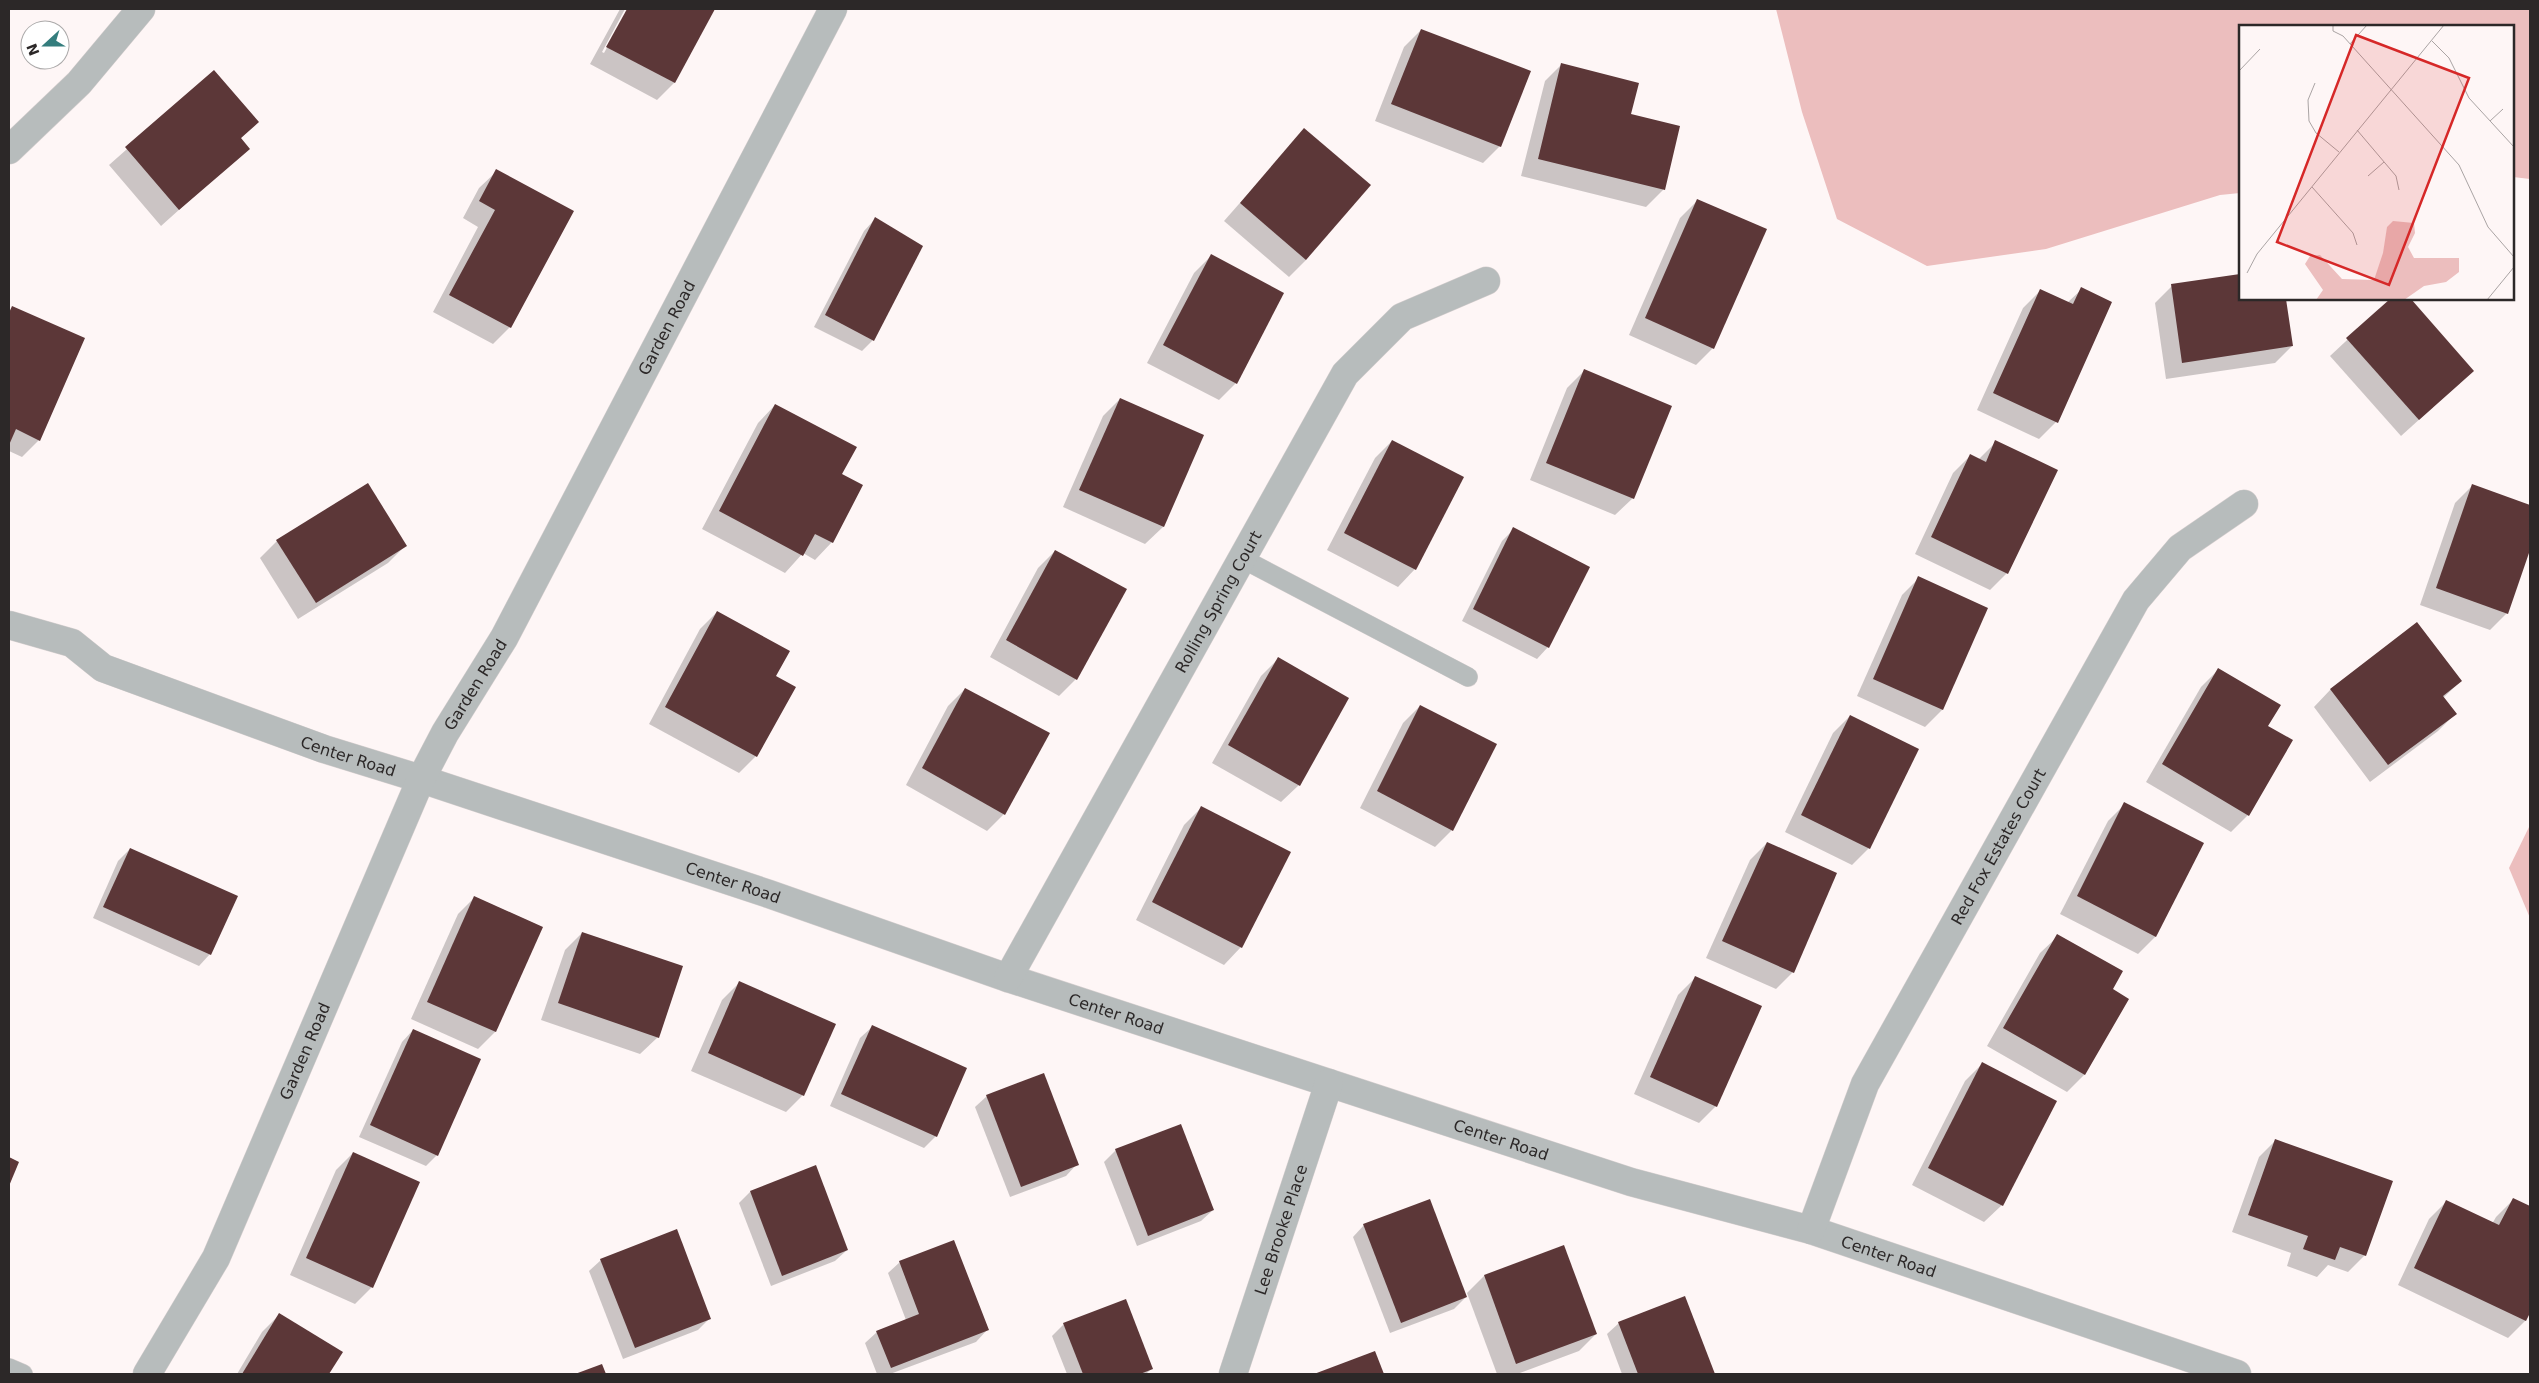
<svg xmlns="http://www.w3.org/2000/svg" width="2539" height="1383" font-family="'DejaVu Sans',sans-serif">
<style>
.green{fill:#ecbebe}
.shadow{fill:#0003}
.building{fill:#5c3738}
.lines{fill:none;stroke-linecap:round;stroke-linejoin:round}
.service-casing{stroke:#d8d1d1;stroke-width:20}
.minor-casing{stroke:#d8d1d1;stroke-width:29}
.service{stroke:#b7bcbc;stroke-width:19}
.minor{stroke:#b7bcbc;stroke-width:28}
.labels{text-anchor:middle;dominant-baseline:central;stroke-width:5;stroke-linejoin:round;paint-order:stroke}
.street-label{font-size:16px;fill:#2c2828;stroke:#fff}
.inset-road{fill:none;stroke:#aaa4a4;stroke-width:1}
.view{fill:#d62828;fill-opacity:0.15;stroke:#d62828;stroke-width:2.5}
.inset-edge{fill:none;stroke:#2c2828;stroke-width:2.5}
</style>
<rect width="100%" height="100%" fill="#fef6f6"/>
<g class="green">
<polygon points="1776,9 2530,9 2530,179 2513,177 2513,26 2240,26 2240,193 2220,195 2046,249 1927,266 1837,219 1802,112"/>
<polygon points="2530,825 2530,918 2509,868"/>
</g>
<g class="shadow">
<polygon points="620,9 625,9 602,52 604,53 628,9 714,9 674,83 657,100 590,64"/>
<polygon points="1421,30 1500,146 1483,163 1375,121 1404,47"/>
<polygon points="1562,64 1630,115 1679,127 1663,190 1646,207 1521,176 1545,81"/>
<polygon points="214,72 257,122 240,139 248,148 161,226 109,165"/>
<polygon points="1304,130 1306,260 1289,277 1224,221"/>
<polygon points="497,171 510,327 493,344 433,312 478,227 463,218 479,188"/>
<polygon points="1697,201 1713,348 1696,365 1629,335 1680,218"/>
<polygon points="875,219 873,340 862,351 814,327 864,231"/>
<polygon points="1211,256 1236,383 1219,400 1147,363 1194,273"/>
<polygon points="2240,275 2240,299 2285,299 2292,346 2275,363 2166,379 2155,303 2172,286"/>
<polygon points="2082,289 2056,422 2039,439 1977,410 2023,308 2040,291 2067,303"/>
<polygon points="2391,299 2409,299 2473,371 2401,436 2330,356"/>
<polygon points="13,307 39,440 22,457 9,451 9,311"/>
<polygon points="1584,371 1633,498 1615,515 1530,480 1567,388"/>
<polygon points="1120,399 1202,436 1163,527 1145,544 1063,507 1103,416"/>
<polygon points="775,405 841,475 861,486 832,542 815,560 803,553 785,573 702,529 758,423"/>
<polygon points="1392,441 1462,478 1415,569 1398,587 1327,550 1375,458"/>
<polygon points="1996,442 2007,573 1990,590 1915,554 1953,473 1970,456 1978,460"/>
<polygon points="2472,486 2530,506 2530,546 2507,613 2490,630 2420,605 2455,503"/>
<polygon points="1514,529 1548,647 1537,659 1462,621 1502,541"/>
<polygon points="277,541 405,546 388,563 298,619 260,558"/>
<polygon points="1055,551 1076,679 1059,696 990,657 1038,568"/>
<polygon points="1919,578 1987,608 1942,710 1925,727 1857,696 1902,595"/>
<polygon points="717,612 774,677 756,756 739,773 649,724 700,629"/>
<polygon points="1278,659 1299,785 1281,802 1212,763 1261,676"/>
<polygon points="2218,670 2267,726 2248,815 2231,832 2146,782 2201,687"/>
<polygon points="2461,681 2443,698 2455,714 2438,731 2370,782 2314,707 2331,689"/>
<polygon points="965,689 1004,814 987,831 906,785 948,706"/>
<polygon points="1420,706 1452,830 1435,847 1360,808 1403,723"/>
<polygon points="1850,716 1869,848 1852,865 1785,832 1833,733"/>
<polygon points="2125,804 2202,843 2155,937 2138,954 2060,914 2108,821"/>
<polygon points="1201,808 1289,853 1241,947 1224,965 1136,920 1184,825"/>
<polygon points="1767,843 1793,972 1776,989 1706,958 1750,860"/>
<polygon points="130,849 210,954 199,966 93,918 118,861"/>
<polygon points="475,897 542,927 495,1032 478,1049 411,1019 458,914"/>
<polygon points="582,933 658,1037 640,1054 541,1020 565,950"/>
<polygon points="2058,936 2111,989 2128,999 2084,1075 2067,1092 1987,1046 2040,953"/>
<polygon points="1695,978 1716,1106 1699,1123 1634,1094 1678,995"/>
<polygon points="739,983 803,1095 786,1112 691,1071 722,1000"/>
<polygon points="872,1027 936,1136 924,1148 830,1106 860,1038"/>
<polygon points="413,1030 437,1155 426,1166 359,1137 402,1042"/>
<polygon points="1982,1064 2002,1205 1984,1222 1912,1185 1965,1081"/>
<polygon points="987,1096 1077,1164 1066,1176 1010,1197 975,1107"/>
<polygon points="2276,1140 2365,1255 2348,1272 2328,1265 2317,1277 2287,1266 2291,1253 2232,1232 2259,1157"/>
<polygon points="1116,1150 1213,1210 1201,1221 1137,1246 1104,1162"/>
<polygon points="353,1153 372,1287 355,1304 290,1275 336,1170"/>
<polygon points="750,1192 847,1250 835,1261 771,1286 739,1203"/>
<polygon points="2513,1200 2530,1208 2530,1310 2525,1321 2508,1338 2398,1285 2429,1219 2446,1202 2492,1224 2496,1217"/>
<polygon points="1364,1225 1466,1297 1454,1309 1390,1333 1353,1237"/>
<polygon points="1564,1247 1596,1334 1579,1351 1517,1374 1497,1374 1467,1293 1484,1276"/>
<polygon points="601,1260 710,1318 698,1330 623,1359 589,1271"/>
<polygon points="900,1262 987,1330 976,1342 890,1374 877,1374 865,1343 877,1332 906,1320 888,1273"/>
<polygon points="1684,1298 1713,1374 1622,1374 1607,1334 1619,1323"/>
<polygon points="279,1315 341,1353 328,1374 237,1374 262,1332"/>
<polygon points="1064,1324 1151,1369 1146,1374 1067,1374 1052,1336"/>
<polygon points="1374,1352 1382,1374 1317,1374"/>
</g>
<g class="building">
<polygon points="627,9 715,9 675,83 606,47"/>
<polygon points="1421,29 1531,71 1501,147 1391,104"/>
<polygon points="1561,63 1639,83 1631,114 1680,126 1665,190 1538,159"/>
<polygon points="214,70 259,122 241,138 250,149 179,210 125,147"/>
<polygon points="1304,128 1371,185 1306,260 1240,203"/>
<polygon points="496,169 574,211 511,328 449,295 495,210 479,201"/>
<polygon points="1697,199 1767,229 1714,349 1645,318"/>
<polygon points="875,217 923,246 874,341 825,315"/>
<polygon points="1211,254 1284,293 1237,384 1163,345"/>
<polygon points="2240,274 2240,299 2286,299 2293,346 2182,363 2171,284"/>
<polygon points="2081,287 2112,302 2058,423 1993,393 2040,289 2073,304"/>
<polygon points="2390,299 2411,299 2474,371 2419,420 2346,338"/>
<polygon points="12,306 85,338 40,441 16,429 9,445 9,313"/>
<polygon points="1584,369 1672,406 1634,499 1546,463"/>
<polygon points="1120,398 1204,435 1164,527 1079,490"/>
<polygon points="775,404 857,447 842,474 863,485 833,543 815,534 803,556 719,511"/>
<polygon points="1392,440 1464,477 1416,570 1344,533"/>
<polygon points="1995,440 2058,470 2008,574 1931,537 1970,454 1986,462"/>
<polygon points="368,483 407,546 316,603 276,540"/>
<polygon points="2472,484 2530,505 2530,550 2508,614 2436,588"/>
<polygon points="1513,527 1590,567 1549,648 1473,609"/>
<polygon points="1055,550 1127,589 1077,680 1006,640"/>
<polygon points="1918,576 1988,608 1943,710 1873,679"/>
<polygon points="717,611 790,651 776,676 796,687 757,757 665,707"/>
<polygon points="2417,622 2462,681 2443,696 2457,714 2388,765 2330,689"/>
<polygon points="1278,657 1349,698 1300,786 1228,745"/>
<polygon points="2218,668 2281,705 2268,726 2293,740 2249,816 2162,764"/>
<polygon points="965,688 1050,733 1005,815 922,768"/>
<polygon points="1420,705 1497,744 1453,831 1377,791"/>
<polygon points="1850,715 1919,749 1870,849 1801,815"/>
<polygon points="2124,802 2204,843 2156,937 2077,896"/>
<polygon points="1201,806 1291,852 1242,948 1152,902"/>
<polygon points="1767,842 1837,873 1794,973 1722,941"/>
<polygon points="130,848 238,896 211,955 103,907"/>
<polygon points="474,896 543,927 496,1032 427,1002"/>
<polygon points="582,932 683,966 659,1038 558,1003"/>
<polygon points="2057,934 2123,971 2113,989 2129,999 2085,1075 2003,1028"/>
<polygon points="1695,976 1762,1006 1717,1107 1650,1077"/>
<polygon points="739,981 836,1024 804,1096 708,1053"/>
<polygon points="872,1025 967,1068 937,1137 841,1094"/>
<polygon points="413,1029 481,1059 438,1156 370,1125"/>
<polygon points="1982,1062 2057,1101 2003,1206 1928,1168"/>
<polygon points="1044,1073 1079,1165 1021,1187 986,1095"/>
<polygon points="1181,1124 1214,1210 1148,1236 1115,1149"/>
<polygon points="2275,1139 2393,1181 2366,1256 2340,1247 2335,1260 2303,1249 2308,1236 2248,1215"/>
<polygon points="353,1152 420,1182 373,1288 306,1258"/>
<polygon points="9,1157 19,1162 9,1186"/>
<polygon points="816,1165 848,1250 782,1276 750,1191"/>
<polygon points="2513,1198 2530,1206 2530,1313 2526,1321 2414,1268 2446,1200 2499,1225"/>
<polygon points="1430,1199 1467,1297 1401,1323 1363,1224"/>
<polygon points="677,1229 711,1319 635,1348 600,1259"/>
<polygon points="954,1240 989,1330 891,1368 876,1331 919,1314 899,1261"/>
<polygon points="1564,1245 1597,1334 1516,1364 1484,1275"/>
<polygon points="1685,1296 1715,1374 1638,1374 1618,1322"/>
<polygon points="1126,1299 1153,1369 1140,1374 1083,1374 1063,1323"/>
<polygon points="279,1313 343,1352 329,1374 242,1374"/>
<polygon points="1375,1351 1384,1374 1314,1374"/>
<polygon points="602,1364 606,1374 575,1374"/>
</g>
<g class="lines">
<defs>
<g id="service">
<polyline points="1241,558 1468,677"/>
<polyline points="9,1368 23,1374"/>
</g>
<g id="minor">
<polyline points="9,150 79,83 141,9"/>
<path id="s1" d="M9,625L72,643L103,668L324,749L421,779L769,894L1008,978L1631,1182L1811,1230L2237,1374"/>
<path id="s2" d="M1008,978L1345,374L1402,317L1486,281"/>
<path id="s3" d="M1811,1230L1865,1084L2136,600L2180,548L2244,504"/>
<path id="s4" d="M147,1374L216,1258L421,779L445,733L504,638L833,9"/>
<path id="s5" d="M1233,1374L1329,1083"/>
</g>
</defs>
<use href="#service" class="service-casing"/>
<use href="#minor" class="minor-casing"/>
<use href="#service" class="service"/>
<use href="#minor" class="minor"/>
</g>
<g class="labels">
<g class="street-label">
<text stroke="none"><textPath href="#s4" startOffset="1170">Garden Road</textPath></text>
<text stroke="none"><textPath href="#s2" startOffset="431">Rolling Spring Court</textPath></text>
<text stroke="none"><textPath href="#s4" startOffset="765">Garden Road</textPath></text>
<text stroke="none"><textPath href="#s1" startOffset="366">Center Road</textPath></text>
<text stroke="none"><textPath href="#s3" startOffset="428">Red Fox Estates Court</textPath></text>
<text stroke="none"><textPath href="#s1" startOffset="771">Center Road</textPath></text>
<text stroke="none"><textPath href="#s1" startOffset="1176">Center Road</textPath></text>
<text stroke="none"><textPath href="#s4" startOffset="360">Garden Road</textPath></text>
<text stroke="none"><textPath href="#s1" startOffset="1581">Center Road</textPath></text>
<text stroke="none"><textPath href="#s5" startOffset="152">Lee Brooke Place</textPath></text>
<text stroke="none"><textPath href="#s1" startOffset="1986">Center Road</textPath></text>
</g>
</g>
<g transform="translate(2239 25)">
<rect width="275" height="275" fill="#fef6f6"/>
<path d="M154,196L175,198L176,208L169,222L175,233H220V247L207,257L185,261L165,275H77L84,265L66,239L71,231L81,230L103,254L135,255L144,228L148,202Z" fill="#ecbebe"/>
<path class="inset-road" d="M94,0V6L104,11L220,140L249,202L275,232M193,16L210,33L230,73L275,122M111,19L128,0M0,46L21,24M76,58L69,75L70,96L77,108L100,127M251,96L264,84M118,105L157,151L160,165M129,151L145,137M73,162L114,208L118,220M8,248L18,229L205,0M248,275L275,242"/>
<path class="view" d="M117,10L230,53L150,260L38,217Z"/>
<rect width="275" height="275" class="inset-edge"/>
</g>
<rect width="2539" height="1383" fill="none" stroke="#2c2828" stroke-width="20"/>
<g transform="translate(45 45) rotate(249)"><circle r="24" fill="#ffffff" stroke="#aba9a9"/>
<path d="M0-4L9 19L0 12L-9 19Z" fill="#347d7d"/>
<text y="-8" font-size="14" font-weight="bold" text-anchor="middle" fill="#2c2828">N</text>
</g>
</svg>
